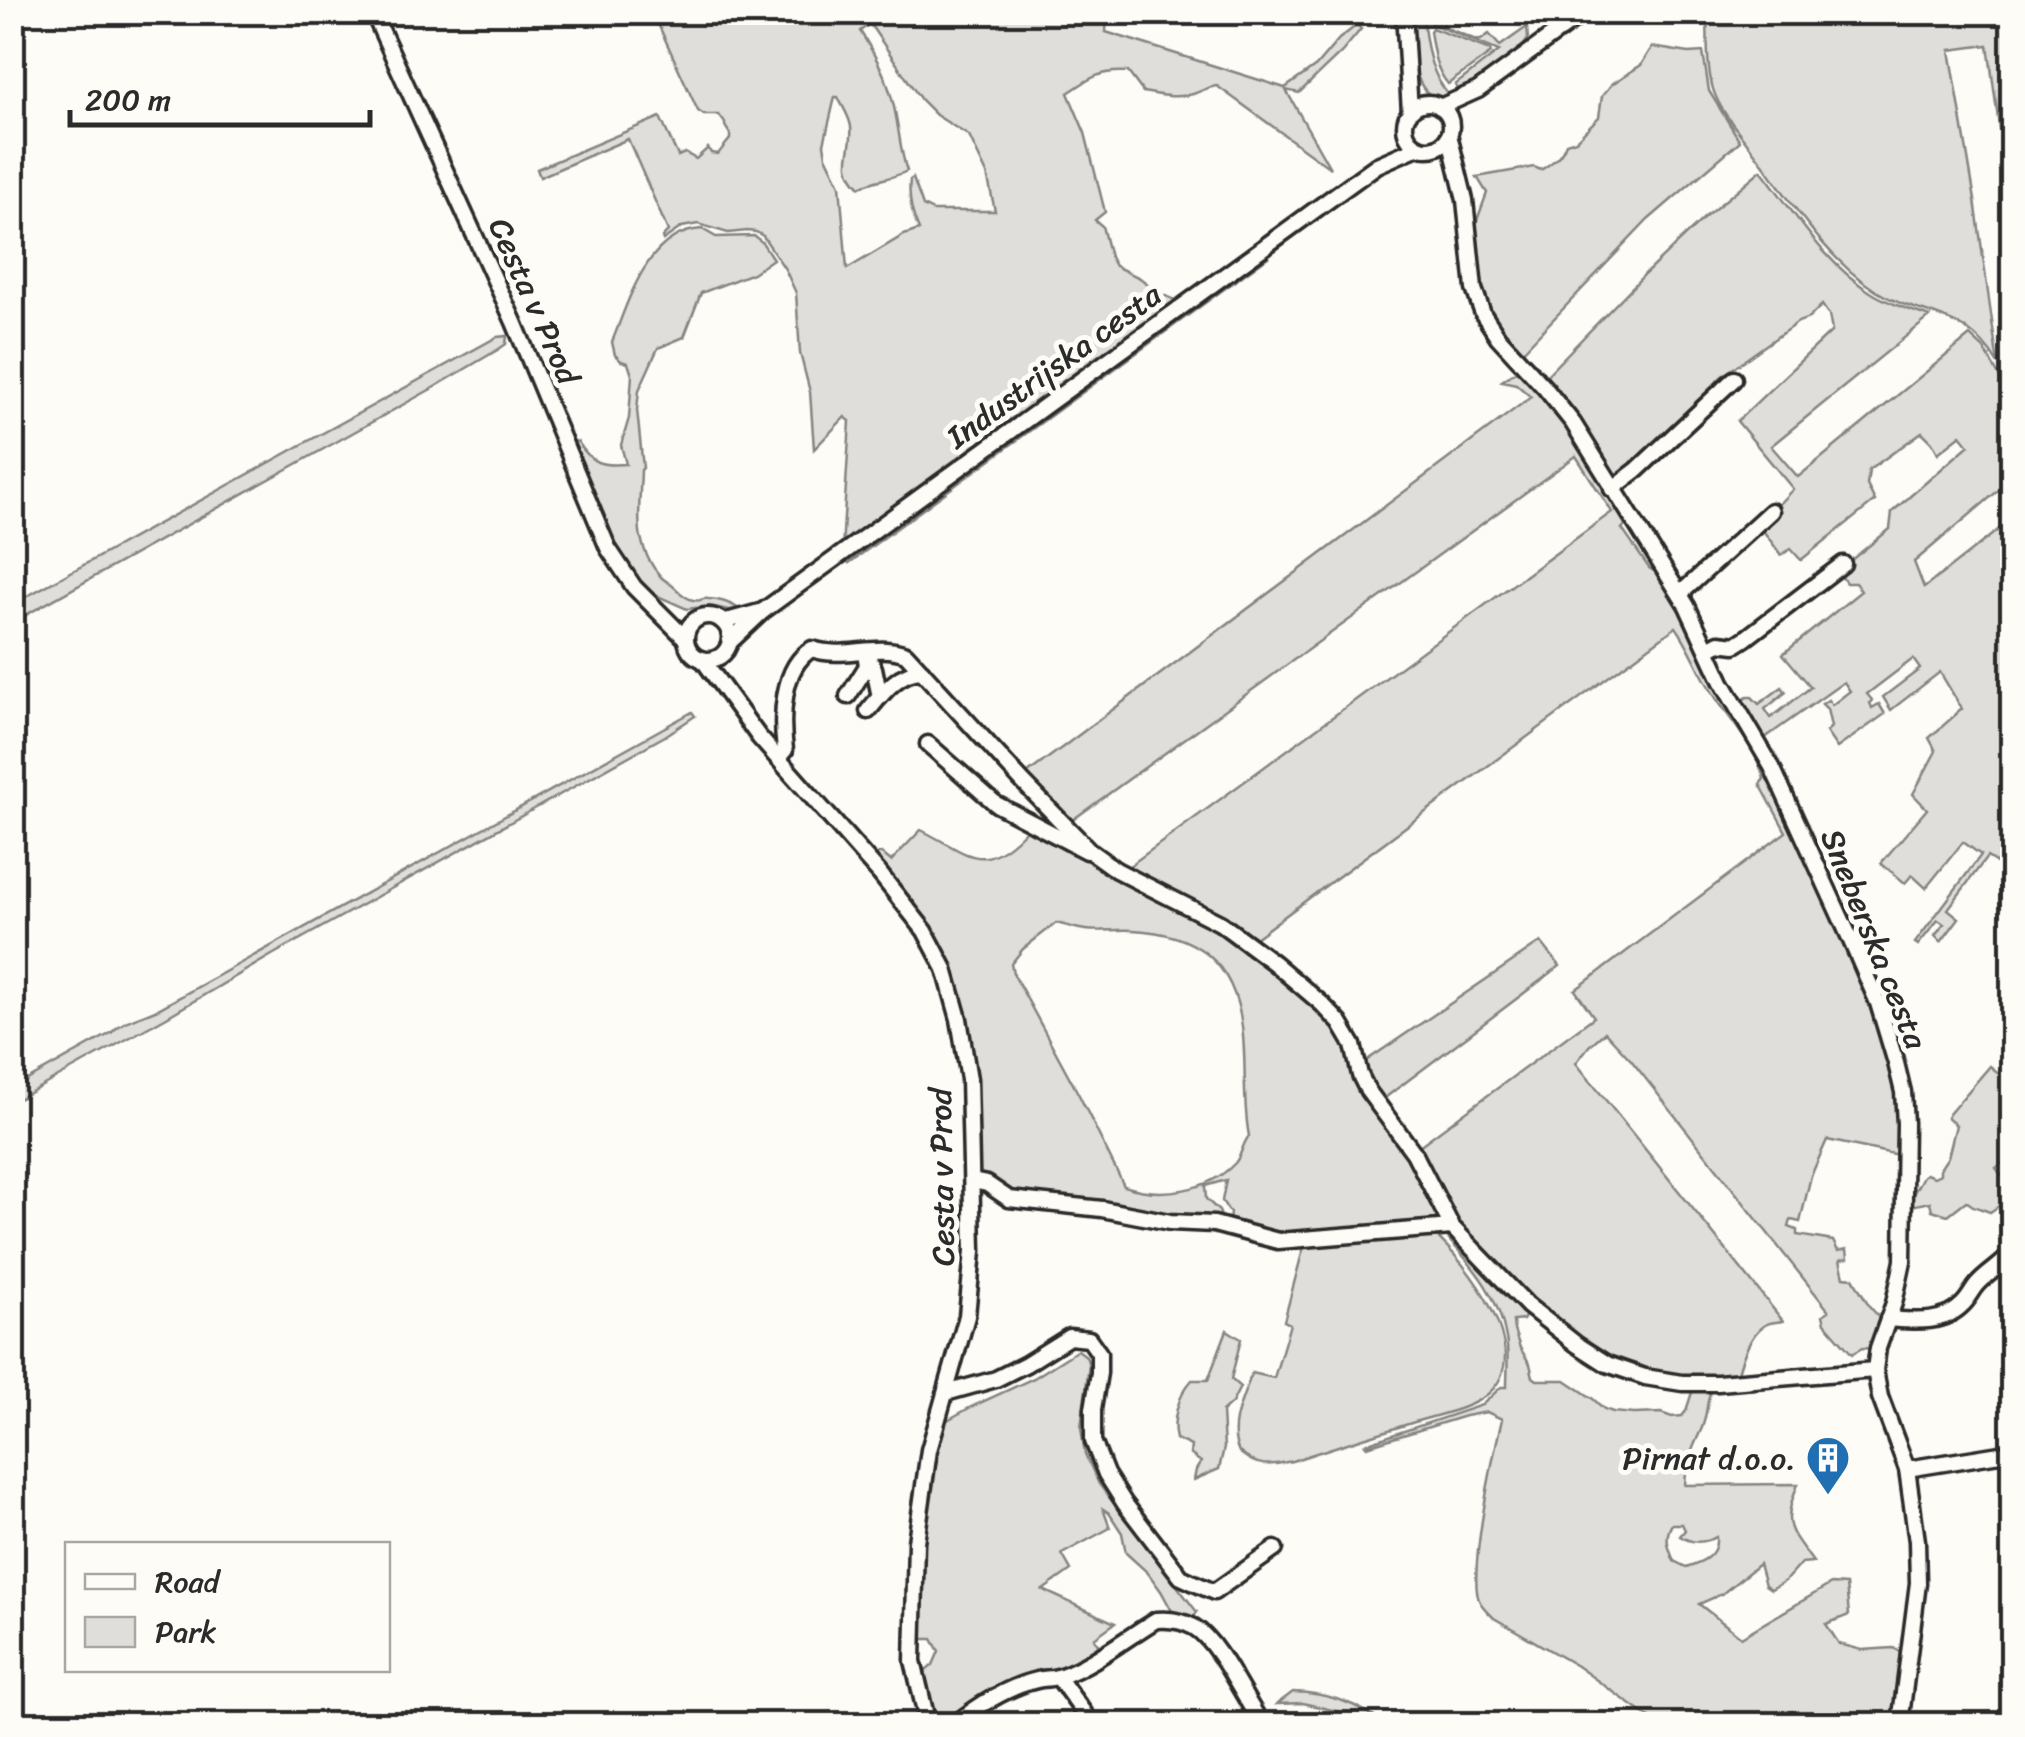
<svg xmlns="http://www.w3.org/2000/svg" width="2025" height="1737" font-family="Sriracha,sans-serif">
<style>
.green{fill:#dfdeda;stroke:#858482;stroke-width:2.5;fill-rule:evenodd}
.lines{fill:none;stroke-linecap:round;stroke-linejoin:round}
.minor-casing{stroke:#2b2b2b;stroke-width:21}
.minor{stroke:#fdfcf7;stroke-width:14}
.labels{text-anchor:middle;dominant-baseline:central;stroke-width:10;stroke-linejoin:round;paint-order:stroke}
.street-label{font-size:32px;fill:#2b2b2b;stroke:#fdfcf7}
.poi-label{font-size:32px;fill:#2b2b2b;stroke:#fdfcf7;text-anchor:end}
</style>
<rect width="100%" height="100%" fill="#fdfcf7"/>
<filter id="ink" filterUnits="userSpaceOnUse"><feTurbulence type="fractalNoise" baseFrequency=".01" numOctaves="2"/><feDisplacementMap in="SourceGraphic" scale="20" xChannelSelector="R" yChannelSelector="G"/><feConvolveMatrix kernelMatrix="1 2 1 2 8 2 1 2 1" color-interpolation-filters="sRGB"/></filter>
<g filter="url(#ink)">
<g class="green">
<path d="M653,13H1107L1106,32L1285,88L1316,66L1339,39L1357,25L1361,29L1342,52L1299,93L1286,90L1330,168L1217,86C1208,87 1202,91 1193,94C1176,99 1160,95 1143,92L1128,72C1100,70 1090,78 1068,93L1085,133L1105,212L1095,220L1102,226L1110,257L1115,266L1140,278L1159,293L1180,302L842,549L850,421L845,417L814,449L810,392L800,353L796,293L785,269L763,236L756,232L747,231L728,233L698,224L682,227L663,240L662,237L668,231L628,139L540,177L537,169L660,117L678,156L685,153L696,159L708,148L711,153L718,154L730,139V134L725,126V123L719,115H704L698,111ZM870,24L921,100L936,115L969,136L987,174L995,211H933L923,206L913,178L910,180C908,198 911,213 919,230L904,235L847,269L840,185L826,156L824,144L835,97H838C842,106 850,117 851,127C854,152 837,164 860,187C875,179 892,179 907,171C899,148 899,123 892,99C886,76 873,51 860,31Z"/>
<path d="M1413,13H1422C1427,46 1428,71 1451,98C1410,108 1409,38 1413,13Z"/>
<polygon points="1428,13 1441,13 1444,27 1476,40 1481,40 1489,34 1500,46 1527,27 1528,39 1515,57 1460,94 1455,85 1499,51 1432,24 1429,21"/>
<path d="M1752,13H2007L2008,41L2012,42V223L1988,45L1950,50L1975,200L1998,364C1967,309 1921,319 1876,291C1825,258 1791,201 1755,153C1741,134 1720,112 1713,89C1706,65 1708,37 1707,13H1726L1727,20L1752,18Z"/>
<path d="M1432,28L1490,50L1491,53L1448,84C1435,69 1433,50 1430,31Z"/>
<path d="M1652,47L1689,53L1703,52L1709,91L1740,141L1648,220L1520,354L1495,326L1480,294L1476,266V223L1487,193L1477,177L1534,167L1541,170C1553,162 1561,157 1566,143L1576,140L1599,117L1602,96L1612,84L1641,65Z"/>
<path d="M1761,170C1795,213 1824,263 1872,293C1889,304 1911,310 1930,317L1771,446L1798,477L1970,336L1984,349L2012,399V479L1914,562L1924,588L2012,519V789L2007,798L2012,802V873L1987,857L1948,909L1959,918L1941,942L1935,936L1944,924L1938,920L1918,945L1915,943L1981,855L1963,842L1926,888L1912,875L1905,883L1881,863L1927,809L1913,794L1936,751L1929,738L1962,709L1940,672L1891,710L1883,697L1920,669L1913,659L1867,694L1872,700L1870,703L1872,708L1879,704L1885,714L1837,748L1826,732L1831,727L1827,709L1822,704L1828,700L1832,705L1850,691L1844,682L1765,738L1743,700L1747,697H1752L1759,704L1782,687L1786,692L1765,709L1771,718L1811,687L1783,654L1861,591L1855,583H1846L1842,577L1841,568L1890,529L1892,512L1969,445L1961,435L1938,453L1932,442L1922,432L1869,470L1867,485L1875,501L1801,560L1791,549L1781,555L1759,525L1793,489L1737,421L1832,331L1829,315L1822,305L1809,318L1798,322L1721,377L1648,458L1614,480L1585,428L1544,378L1646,273L1704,218Z"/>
<path d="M702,229L716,237L754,236L762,242L773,259L753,273L701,293L684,337L658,348L639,390L637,410L643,468L641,470C640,510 631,543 661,577C664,580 671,584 674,587C680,592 684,598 693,600C703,602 698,598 709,599C718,599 731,603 739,609L729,610L710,606L687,609L653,594L632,575L618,552L571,440L578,442C592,464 600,466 626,464L621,445L629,418L632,375L628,363L621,361L615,355L612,342C629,300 647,232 702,229Z"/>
<polygon points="1265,253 1268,257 849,563 847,559"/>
<polygon points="507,336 506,344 499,349 433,388 13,622 13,604 497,337"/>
<path d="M1521,368L1562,415L1628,523L1622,529L1649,568L1659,574L1666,581L1768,772L1873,1004L1897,1095L1900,1130L1898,1155L1827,1140L1811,1176L1800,1222L1791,1220L1789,1227L1797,1230V1235L1833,1241L1838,1251L1847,1249L1848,1258L1840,1260L1844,1277L1853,1278L1870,1307L1881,1319L1872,1349L1862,1348L1852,1354L1825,1323L1823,1315L1829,1311L1631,1060L1605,1032L1589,1046L1576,1063L1783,1321C1778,1322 1772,1322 1767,1324C1750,1331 1739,1366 1736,1382L1673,1383L1573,1344L1462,1232L1415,1149L1594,1017L1575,990L1786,832L1760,784L1764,779C1756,746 1728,719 1711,690C1698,670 1690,646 1676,627L1247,944L1121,872L1612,512L1576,456L1064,826L1020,779L1531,397L1516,384L1502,381Z"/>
<path d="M692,712L695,716L665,736L272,955L165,1018L13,1102V1088L111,1033C125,1019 139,1017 158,1009Z"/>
<path d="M1028,828L1069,853L1090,861L1117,877L1213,925L1300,992L1337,1026L1403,1141L1444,1220L1439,1225L1279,1237L1229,1221L1230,1213L1222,1201L1226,1180L1205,1186L1206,1199L1219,1211L1223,1221L1029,1203L977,1177L951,973L871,858L881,853L891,861L921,830C970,854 982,878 1028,828ZM1056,923C1066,925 1076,929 1086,930C1101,932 1117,929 1133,930C1197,933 1234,962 1242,1027C1247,1063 1242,1100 1249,1136C1242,1144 1242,1155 1235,1163C1208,1192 1160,1198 1124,1186L1079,1095L1013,973L1011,964L1023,949Z"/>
<polygon points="1541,942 1560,966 1378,1103 1360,1065"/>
<polygon points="1990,1066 2012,1084 2012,1155 1996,1168 2002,1176 2012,1168 2012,1204 2008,1200 1990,1212 1973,1206 1966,1201 1948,1215 1932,1210 1930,1202 1911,1206 1911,1198 1923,1176 1926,1174 1934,1177 1940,1174 1940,1169 1948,1157 1956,1125 1947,1118 1949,1114"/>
<path d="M1433,1233C1466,1262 1536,1351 1489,1393C1471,1409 1440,1414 1418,1421C1376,1434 1334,1447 1292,1461C1269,1466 1258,1468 1239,1452C1227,1427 1243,1398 1252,1373L1274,1378L1290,1324L1284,1321L1305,1242Z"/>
<path d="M1450,1234L1528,1311L1523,1320L1513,1321L1514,1330L1520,1348L1530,1364L1533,1377L1537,1380H1565L1592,1398L1604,1409L1613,1412L1634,1414L1661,1413L1672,1417L1682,1416L1686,1411L1693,1389L1711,1390C1706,1403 1707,1418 1701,1430C1692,1449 1686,1463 1685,1485L1798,1484C1781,1525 1789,1529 1813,1562L1801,1563L1785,1581L1771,1589L1765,1585L1759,1564L1722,1594L1699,1604L1741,1637L1831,1584L1846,1585L1849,1615L1826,1624L1839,1644L1862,1650L1893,1648L1900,1651L1893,1724H1802L1792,1711L1790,1712L1785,1724H1652L1654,1721L1577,1666L1494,1618C1489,1613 1482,1607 1479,1600C1468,1573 1494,1452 1502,1419L1487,1412L1465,1416L1367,1446L1365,1444L1482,1405L1501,1387H1507C1507,1371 1509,1353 1506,1338C1500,1299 1475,1268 1449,1240L1447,1235ZM1672,1524H1682L1685,1530L1680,1536C1692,1544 1704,1543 1716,1537C1718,1556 1702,1562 1686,1567L1674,1561C1668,1547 1664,1537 1672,1524Z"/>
<path d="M1227,1330L1241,1339L1231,1379L1240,1387L1232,1403L1222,1412L1224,1448L1219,1469L1194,1480L1196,1470L1201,1462L1190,1454L1191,1446L1176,1439C1171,1420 1179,1394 1192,1380H1208Z"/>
<path d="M1078,1350L1086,1356L1089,1365L1081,1428L1085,1454L1099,1484L1197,1612L1192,1620L1172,1611L1161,1591L1148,1573L1126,1553L1122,1533L1109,1513L1103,1509L1110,1528L1062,1554L1071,1570L1043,1590L1115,1623L1094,1638L1101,1650L948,1724H933L922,1674L933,1665L939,1651L932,1639H919C921,1567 924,1493 942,1423L971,1407L1034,1378Z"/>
<path d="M1293,1692C1326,1693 1359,1703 1383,1724H1368L1353,1715L1303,1703L1277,1704Z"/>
</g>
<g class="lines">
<defs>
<g id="minor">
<polyline points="373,12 514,322 608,548 634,587 685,638"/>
<polyline points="1404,12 1410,112"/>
<circle cx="1428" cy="126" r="23"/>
<polyline points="1440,107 1478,90 1585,12"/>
<polyline points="1449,135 1465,200 1474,289 1483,314 1498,337 1545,388 1573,423 1687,606 1722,682 1772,767 1849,936 1878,1003 1896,1063 1903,1092 1905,1123 1903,1261 1894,1303 1878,1348 1875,1370 1880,1397 1907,1469 1917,1541 1918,1583 1900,1724"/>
<polyline points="1612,489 1637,470 1734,379"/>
<polyline points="1680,594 1771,511"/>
<circle cx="708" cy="638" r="22"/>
<polyline points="723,622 763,611"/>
<polyline points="730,642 763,611 1377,165 1418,147"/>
<polyline points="1708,649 1719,643 1735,645 1746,638 1843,564"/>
<polyline points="867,655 874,668 880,697"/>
<polyline points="703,660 759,737 880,874 925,931 945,969 959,1019 969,1079 973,1251 967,1316 929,1450 916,1542 913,1661 928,1724"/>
<polyline points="848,696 867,666 865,651"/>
<path d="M868,711C882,694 899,671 922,671"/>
<polyline points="928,744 996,804 1086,851"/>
<path d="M778,758L785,750C781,719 781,667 812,649C845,660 875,642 906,654L1023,782L1091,852L1116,870L1220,923L1274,963L1322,1004L1340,1023L1353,1045L1360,1075L1368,1091L1414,1153L1452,1227L1528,1306L1576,1344L1607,1364L1645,1377L1682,1383H1718L1875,1370"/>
<polyline points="972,1181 987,1184 1009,1199 1102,1209 1170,1222 1214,1224 1278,1241 1452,1227"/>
<path d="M1888,1319C1914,1321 1943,1325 1963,1304C1969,1298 1972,1291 1977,1285C1987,1273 2002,1266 2012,1253"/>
<polyline points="946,1393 996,1379 1026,1364 1069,1337 1089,1339 1099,1353 1099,1373 1093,1409 1093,1441 1106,1474 1125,1504 1181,1577 1214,1592 1275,1549"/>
<polyline points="1907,1469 2012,1452"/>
<polyline points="1058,1677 1092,1724"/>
<path d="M955,1724C979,1705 1007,1687 1037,1680C1045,1678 1053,1679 1061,1676C1093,1665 1126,1638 1156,1620C1168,1619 1183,1621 1194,1627C1219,1642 1244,1699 1262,1724"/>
</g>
</defs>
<use href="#minor" class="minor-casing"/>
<use href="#minor" class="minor"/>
</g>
</g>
<defs>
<symbol id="building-pin" viewBox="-11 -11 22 30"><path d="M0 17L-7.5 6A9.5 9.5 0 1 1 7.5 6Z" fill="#1f6fb2" stroke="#fdfcf7"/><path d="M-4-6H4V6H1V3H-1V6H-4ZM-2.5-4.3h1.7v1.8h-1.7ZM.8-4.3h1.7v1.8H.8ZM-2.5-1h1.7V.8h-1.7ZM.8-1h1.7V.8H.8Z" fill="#fff"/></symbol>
</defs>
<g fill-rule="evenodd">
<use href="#building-pin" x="1803" y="1433" width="50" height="68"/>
</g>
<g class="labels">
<g class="street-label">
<text transform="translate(534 301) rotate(66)">Cesta v Prod</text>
<text transform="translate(1054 366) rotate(-36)">Industrijska cesta</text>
<text transform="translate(1874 939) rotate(68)">Sneberska cesta</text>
<text transform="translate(942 1177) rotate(-91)">Cesta v Prod</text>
</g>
<g class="poi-label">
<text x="1796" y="1458">Pirnat d.o.o.</text>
</g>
</g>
<rect width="2025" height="1737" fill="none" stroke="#fdfcf7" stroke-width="50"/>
<rect x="25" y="25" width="1975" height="1687" fill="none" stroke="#2b2b2b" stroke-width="4" filter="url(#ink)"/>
<rect x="65" y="1542" width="325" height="130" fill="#fdfcf7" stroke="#a9a8a5" stroke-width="2.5"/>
<rect x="85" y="1574" width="50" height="15" fill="#fdfcf7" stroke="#a9a8a5" stroke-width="2.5"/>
<text x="155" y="1592" font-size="30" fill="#2b2b2b">Road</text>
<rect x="85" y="1617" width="50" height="30" fill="#dfdeda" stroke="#a9a8a5" stroke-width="2.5"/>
<text x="155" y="1642" font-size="30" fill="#2b2b2b">Park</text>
<path d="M70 110v15h300v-15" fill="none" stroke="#2b2b2b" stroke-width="5"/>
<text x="85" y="110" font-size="30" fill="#2b2b2b" stroke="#fdfcf7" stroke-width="8" paint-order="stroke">200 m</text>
</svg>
